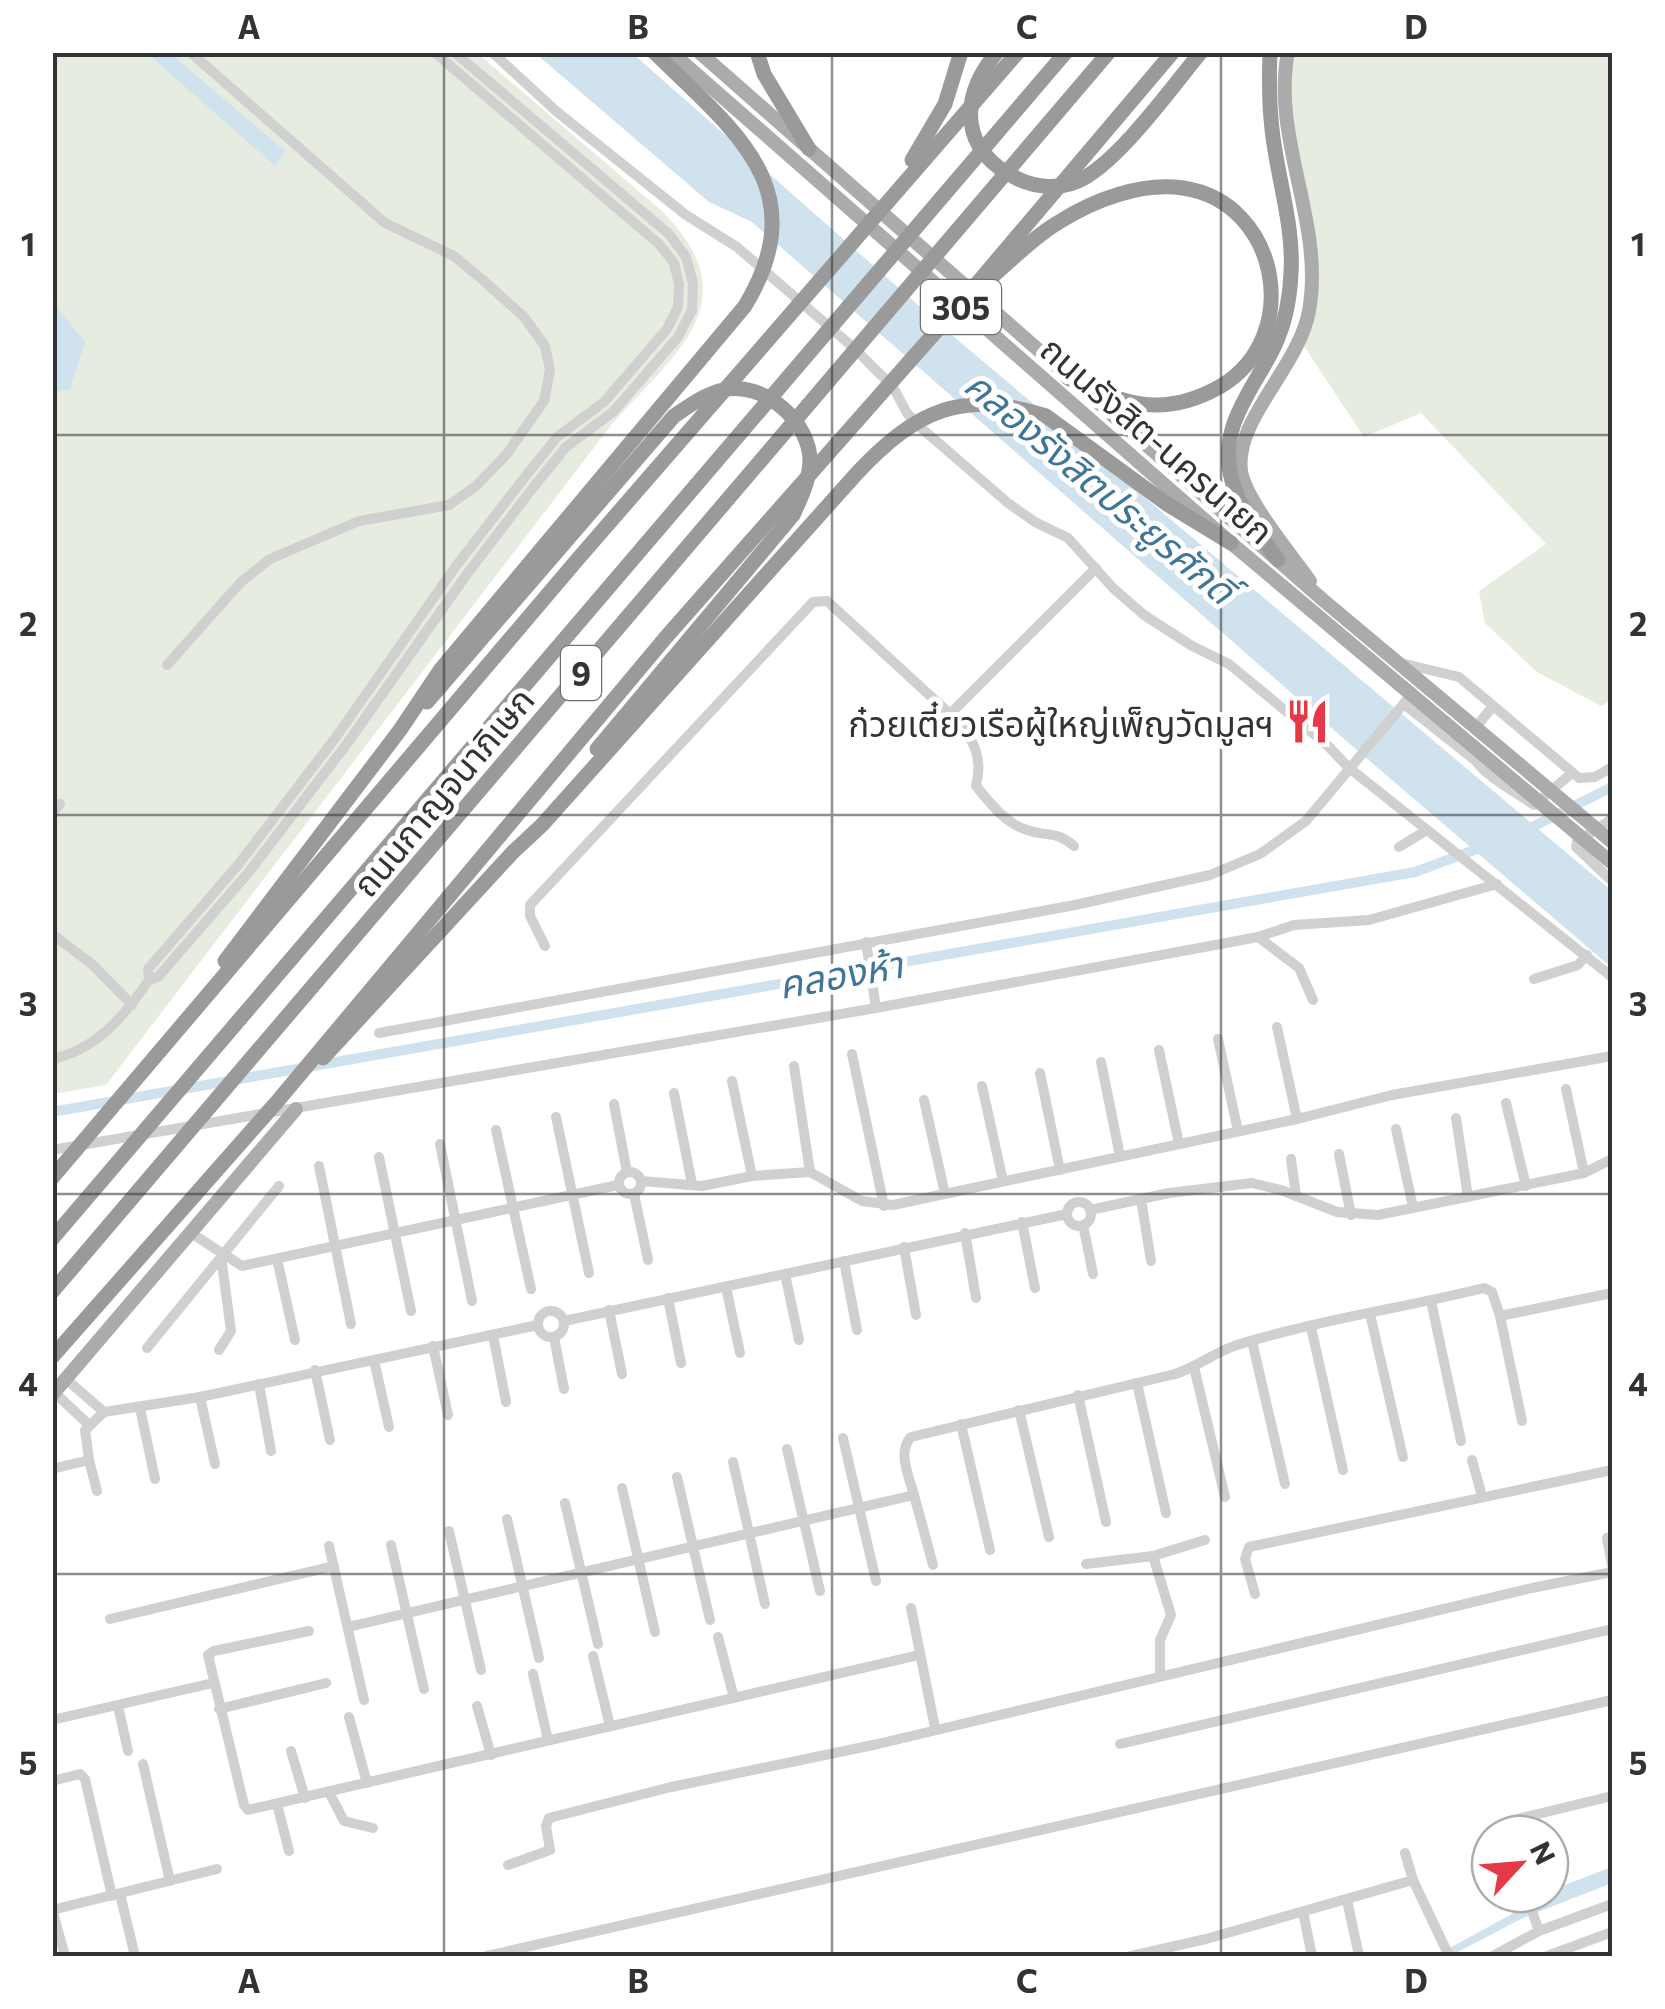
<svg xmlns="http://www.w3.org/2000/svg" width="1665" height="2009" font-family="Commissioner,'Noto Sans Thai',sans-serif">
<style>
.green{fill:#e6ecdf}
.water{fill:#cfe2ee}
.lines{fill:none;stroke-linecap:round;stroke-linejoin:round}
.canal{stroke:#cfe2ee;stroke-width:10}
.minor{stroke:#d0d0d0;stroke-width:10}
.major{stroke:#ababab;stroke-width:14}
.highway{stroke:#9a9a9a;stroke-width:15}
.grid{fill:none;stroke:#333;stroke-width:2.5;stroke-opacity:0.55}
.labels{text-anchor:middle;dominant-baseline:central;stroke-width:10;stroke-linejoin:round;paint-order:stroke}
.shield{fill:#fff;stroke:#707070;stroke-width:2.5}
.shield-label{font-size:32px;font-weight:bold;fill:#333}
.street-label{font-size:35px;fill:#333;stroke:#fff}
.poi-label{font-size:35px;fill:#333;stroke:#fff;text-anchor:end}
.water-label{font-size:38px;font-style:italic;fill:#3f7597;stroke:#fff}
.neatline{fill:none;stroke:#333;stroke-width:4}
.grid-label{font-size:32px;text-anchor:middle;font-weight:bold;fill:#333}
</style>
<rect width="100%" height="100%" fill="#fff"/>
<g class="green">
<path d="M53,53H477L663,212C751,302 675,353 612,424L106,1085L53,1094Z"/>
<polygon points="1292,53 1612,53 1612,699 1601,706 1537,672 1485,623 1479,591 1546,544 1421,413 1364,437 1304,346 1316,294 1291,124"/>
</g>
<g class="water">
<polygon points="147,53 170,53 285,151 275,166"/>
<polygon points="535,53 632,53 960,342 1612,891 1612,968 1351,745 752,222 709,202"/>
<polygon points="53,303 85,342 70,389 53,393"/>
<polygon points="1612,1867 1612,1883 1523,1918 1450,1956 1435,1956 1567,1884"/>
</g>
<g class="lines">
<g class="canal">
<polyline points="1524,831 1612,787"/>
<polyline points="52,1112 1415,872 1485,846"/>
</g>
<g class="minor">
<polyline points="492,52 556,111 686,215 737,247 855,349 893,387 907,413 920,427 1008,503 1035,522 1068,538 1113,588 1144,615 1192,646 1229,664 1328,746 1348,767 1612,977"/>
<polyline points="1401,663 1459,677 1579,778 1595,777 1612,767"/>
<polyline points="167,665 241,582 270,559 359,521 449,505 476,486 506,455 544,401 550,370 545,346 524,317 484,281 454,256 385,223 190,52"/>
<path d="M1404,704L1476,761C1484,775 1519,794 1534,805L1572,773"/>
<path d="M950,714C972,737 984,754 976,786C991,804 1005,823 1027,830C1047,837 1055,830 1074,846"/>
<polyline points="1476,727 1493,706"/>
<polyline points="52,814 60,804"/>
<polyline points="1612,819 1577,842 1576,847 1612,881"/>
<polyline points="1399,847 1427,830"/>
<polyline points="52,934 93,965 132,1005"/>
<polyline points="1258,937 1299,968 1313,1000"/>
<polyline points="866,942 876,1008"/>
<polyline points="545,946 530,916 530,905 813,602 827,601 950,714 1096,568"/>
<polyline points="1534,979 1578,965 1587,955"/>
<polyline points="149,980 148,969 238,865 336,737 456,566 525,477 557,437 604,402 667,329 678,307 679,284 674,263 659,244 434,52"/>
<polyline points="1277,1027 1297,1119"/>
<polyline points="379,1033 1075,905 1210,875 1260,854 1306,821 1411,695"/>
<polyline points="1218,1039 1238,1131"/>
<polyline points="1159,1050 1179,1144"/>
<polyline points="852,1054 884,1206"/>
<path d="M52,1059C98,1049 124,1016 149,980L158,977L248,873L346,745L467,574L535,485L566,447L613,412L678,337L692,310L693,283L686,257L669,234L454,52"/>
<polyline points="1101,1062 1120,1156"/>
<polyline points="794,1066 810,1172"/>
<polyline points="1040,1073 1060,1170"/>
<polyline points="732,1081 752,1176"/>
<polyline points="982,1086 1003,1181"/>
<polyline points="1566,1089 1584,1173"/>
<polyline points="674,1093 692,1184"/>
<polyline points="924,1100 945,1194"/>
<polyline points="1506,1103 1526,1186"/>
<polyline points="614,1104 627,1172"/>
<polyline points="556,1117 589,1273"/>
<polyline points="1456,1118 1468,1197"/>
<polyline points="1396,1129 1413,1207"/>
<polyline points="496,1130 531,1289"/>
<polyline points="440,1144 472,1301"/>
<polyline points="52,1150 876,1008 1258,937 1294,925 1369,920 1497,884"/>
<polyline points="1339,1154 1351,1215"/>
<polyline points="379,1157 411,1311"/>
<polyline points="1291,1159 1296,1196"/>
<polyline points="319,1166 351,1324"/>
<circle cx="630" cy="1183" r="11"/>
<polyline points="641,1181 702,1186 752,1176 810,1172 862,1201 893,1205 1297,1119 1392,1095 1612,1056"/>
<polyline points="634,1194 648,1260"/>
<polyline points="1141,1199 1151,1261"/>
<circle cx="1079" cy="1214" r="12"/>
<polyline points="1090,1210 1169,1193 1252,1183 1281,1190 1337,1212 1378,1215 1584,1173 1612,1159"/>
<polyline points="1022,1222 1035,1288"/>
<polyline points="1083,1225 1093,1274"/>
<polyline points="191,1233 242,1266 618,1185"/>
<polyline points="965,1233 976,1298"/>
<polyline points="904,1247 916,1315"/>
<polyline points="277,1259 295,1340"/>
<polyline points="844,1261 857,1330"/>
<polyline points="785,1274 799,1340"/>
<polyline points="726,1287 740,1353"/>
<polyline points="668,1298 681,1363"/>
<polyline points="1431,1301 1461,1441"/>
<polyline points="609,1310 622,1374"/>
<circle cx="551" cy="1324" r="13"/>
<polyline points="1370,1314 1403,1457"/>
<polyline points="1500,1316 1522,1421"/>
<polyline points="564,1321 1067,1214"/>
<polyline points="1311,1327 1343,1470"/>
<polyline points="493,1335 506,1402"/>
<polyline points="554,1337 564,1389"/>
<polyline points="1252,1341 1285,1484"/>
<polyline points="433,1346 448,1415"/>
<polyline points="147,1348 279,1186"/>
<polyline points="219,1350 231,1331 221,1256"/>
<polyline points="374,1360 389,1427"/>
<polyline points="1194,1367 1225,1497"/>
<polyline points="315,1370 330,1440"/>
<polyline points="66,1379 104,1412"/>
<polyline points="1137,1383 1166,1513"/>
<polyline points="259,1384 271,1451"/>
<polyline points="55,1393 88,1424"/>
<polyline points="1078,1395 1106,1522"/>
<polyline points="200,1397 215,1464"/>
<polyline points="140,1408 155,1479"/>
<polyline points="1019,1410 1049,1537"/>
<polyline points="961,1424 990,1550"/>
<polyline points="843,1438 876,1581"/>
<polyline points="787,1449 820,1591"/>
<polyline points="89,1460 97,1491"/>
<polyline points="1472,1460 1482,1496"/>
<polyline points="733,1462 765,1604"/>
<polyline points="52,1469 89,1460 85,1430 104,1412 200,1397 538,1325"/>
<polyline points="677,1477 710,1620"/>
<polyline points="622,1488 655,1632"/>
<polyline points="914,1495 933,1565"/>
<polyline points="565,1503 598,1644"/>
<polyline points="507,1519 539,1658"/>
<polyline points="449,1531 481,1670"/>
<polyline points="1607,1538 1612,1565"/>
<polyline points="391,1545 424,1689"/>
<polyline points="329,1546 364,1700"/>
<polyline points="1153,1556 1171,1615 1160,1640 1160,1676"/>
<polyline points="1086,1564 1153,1556 1205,1540"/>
<polyline points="1255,1594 1245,1559 1249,1547 1612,1470"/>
<polyline points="911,1608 935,1728"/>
<polyline points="110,1619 334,1566"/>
<path d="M348,1627L914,1495C909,1476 897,1452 911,1437L1175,1374C1197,1367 1215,1352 1237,1345C1318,1320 1403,1308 1484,1288L1492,1292L1500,1316L1612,1293"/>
<polyline points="309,1631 214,1651 208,1655 244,1805 248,1810 919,1655"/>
<polyline points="718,1637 734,1698"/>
<polyline points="593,1656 610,1726"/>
<polyline points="533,1674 548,1740"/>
<polyline points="118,1706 128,1751"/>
<polyline points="477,1706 491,1755"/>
<polyline points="219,1709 326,1683"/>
<polyline points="349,1717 367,1783"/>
<polyline points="52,1720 213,1683"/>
<polyline points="1120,1744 1612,1629"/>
<polyline points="291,1751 305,1798"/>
<polyline points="143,1764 170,1881"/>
<polyline points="52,1781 80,1774 85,1779 112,1896"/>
<polyline points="329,1792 344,1821 373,1828"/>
<polyline points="277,1804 289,1851"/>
<polyline points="1503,1834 1504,1825 1513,1820 1608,1797"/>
<polyline points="1405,1853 1413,1880"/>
<polyline points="508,1865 550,1850 546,1826 549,1818 671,1787 878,1744 1532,1588 1612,1572"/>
<polyline points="120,1894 135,1956"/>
<polyline points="1526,1894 1539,1931"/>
<polyline points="1347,1900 1359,1956"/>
<polyline points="52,1909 65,1956"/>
<polyline points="52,1910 217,1869"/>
<polyline points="1303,1912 1312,1956"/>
<polyline points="487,1956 1612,1700"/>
<polyline points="1131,1956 1206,1939 1413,1880 1449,1956"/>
<polyline points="1493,1956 1539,1931 1612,1904"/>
<polyline points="1547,1956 1612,1932"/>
</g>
<g class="major">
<polyline points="671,52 1231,543 1612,863"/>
<polyline points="699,52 1323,600 1612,842"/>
<path d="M1288,52C1271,139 1325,223 1309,311C1299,367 1234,420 1241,471C1245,499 1292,556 1310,581"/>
<polyline points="52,1395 296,1109"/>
</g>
<g class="highway">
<polyline points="757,52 764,74 809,149"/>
<path d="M997,52C958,99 960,151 1018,179C1037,188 1059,189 1078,181C1117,164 1172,87 1201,52"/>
<path d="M1270,52C1269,78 1269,103 1272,129C1277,177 1294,225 1291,273C1290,299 1285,324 1274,347C1252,392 1217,427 1232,481C1240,510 1261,536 1278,560"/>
<polyline points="912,160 945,104 961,52"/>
<path d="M994,275C1015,257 1035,236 1059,222C1094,200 1141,182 1183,188C1279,202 1304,336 1221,386C1202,397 1178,405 1156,405C1125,405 1096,390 1068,378"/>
<path d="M427,702L674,416C689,406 705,394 723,390C763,380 811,422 810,462C809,481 801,498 793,515L597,749"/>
<path d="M225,961L400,730L441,669L745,306C816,188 734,131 654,52"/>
<path d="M323,1058L513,852L542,825L858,472C917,410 962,389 1046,416L1167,504L1231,543"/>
<polyline points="52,1178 577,560 1018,52"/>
<polyline points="52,1239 1066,52"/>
<polyline points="52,1292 1109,52"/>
<polyline points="52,1357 276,1103 667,636 947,319 1173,52"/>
</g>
</g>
<path class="grid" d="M444,52V1956M832,52V1956M1221,52V1956M52,435H1612M52,815H1612M52,1194H1612M52,1574H1612"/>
<defs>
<symbol id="restaurant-bare" viewBox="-9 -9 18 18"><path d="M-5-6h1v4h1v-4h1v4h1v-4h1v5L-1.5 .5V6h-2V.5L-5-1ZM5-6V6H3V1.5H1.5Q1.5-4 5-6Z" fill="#e63946" stroke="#fff" stroke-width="2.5" paint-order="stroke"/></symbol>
</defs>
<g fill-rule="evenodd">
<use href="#restaurant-bare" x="1276" y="690" width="63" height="63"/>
</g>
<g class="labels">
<g class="shield">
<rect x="921" y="280" width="80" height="54" rx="8"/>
<rect x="561" y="646" width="40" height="54" rx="8"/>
</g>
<g class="shield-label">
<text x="961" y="307">305</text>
<text x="581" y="673">9</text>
</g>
<g class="street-label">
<text transform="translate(1158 439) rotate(41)">ถนนรังสิต-นครนายก</text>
<text transform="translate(442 791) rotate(-50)">ถนนกาญจนาภิเษก</text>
</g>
<g class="poi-label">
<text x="1274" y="722">ก๋วยเตี๋ยวเรือผู้ใหญ่เพ็ญวัดมูลฯ</text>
</g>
<g class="water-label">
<text transform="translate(1101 486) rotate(40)">คลองรังสิตประยูรศักดิ์</text>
<text transform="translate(840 973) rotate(-10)">คลองห้า</text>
</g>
</g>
<rect width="1665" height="2009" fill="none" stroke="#ffffff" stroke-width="110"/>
<g transform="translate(1520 1864) rotate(64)"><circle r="48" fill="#ffffff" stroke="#adadad" stroke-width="2.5"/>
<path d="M0-8L18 38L0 25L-18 38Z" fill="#e63946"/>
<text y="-15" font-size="28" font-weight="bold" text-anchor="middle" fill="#333333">N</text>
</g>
<rect x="55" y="55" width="1555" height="1899" class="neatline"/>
<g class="grid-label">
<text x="249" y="39">A</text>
<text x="638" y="39">B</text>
<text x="1027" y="39">C</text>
<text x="1416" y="39">D</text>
<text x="28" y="256">1</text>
<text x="1638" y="256">1</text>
<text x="28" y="636">2</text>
<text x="1638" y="636">2</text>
<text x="28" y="1016">3</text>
<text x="1638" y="1016">3</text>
<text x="28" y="1396">4</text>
<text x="1638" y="1396">4</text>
<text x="28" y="1775">5</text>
<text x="1638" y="1775">5</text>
<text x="249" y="1993">A</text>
<text x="638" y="1993">B</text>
<text x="1027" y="1993">C</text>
<text x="1416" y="1993">D</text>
</g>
</svg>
